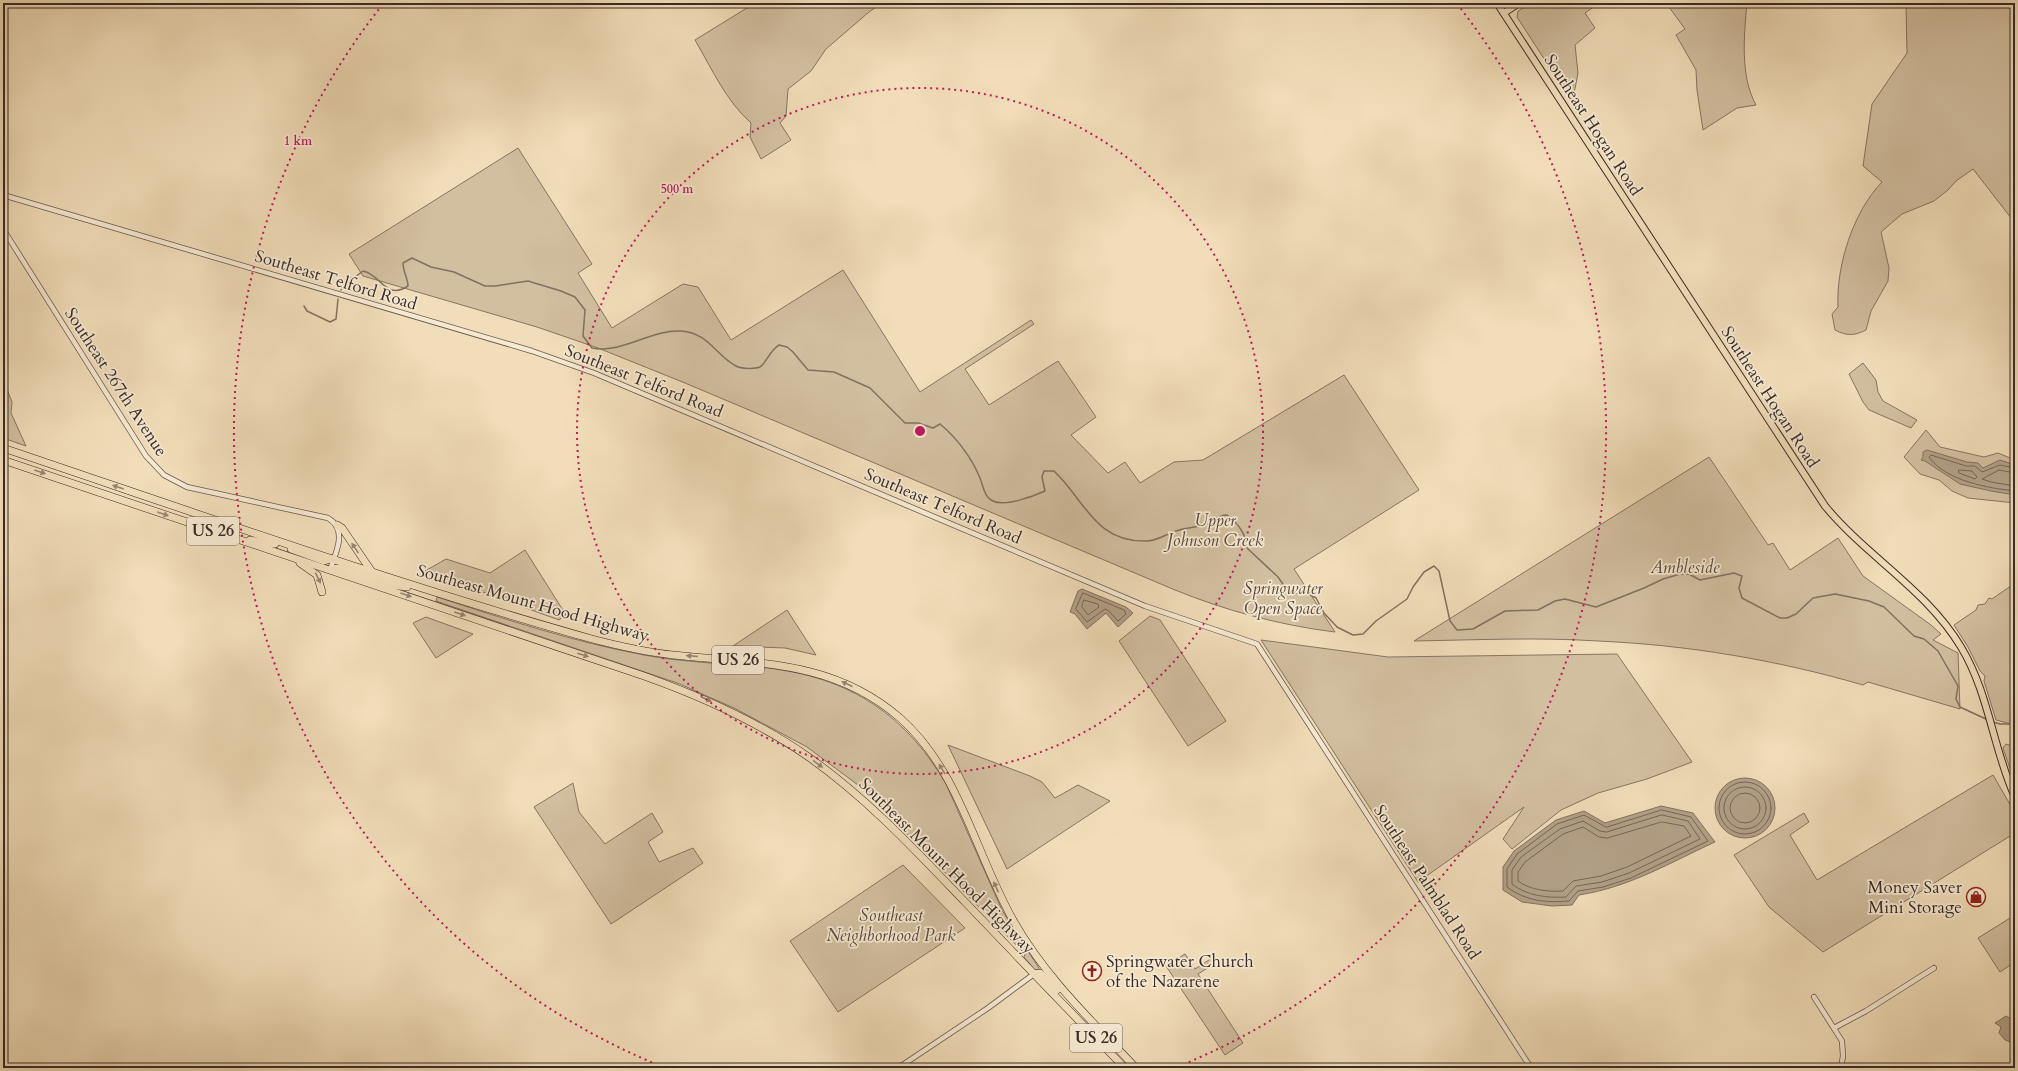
<svg xmlns="http://www.w3.org/2000/svg" width="2018" height="1071" font-family="Cardo,serif">
<style>
.green{fill:#d2bfa0;stroke:#867563}
.water{fill:#b2a087;stroke:#827160}
.lines{fill:none;stroke-linecap:round;stroke-linejoin:round}
.shore{stroke:#766656;stroke-width:1}
.stream{stroke:#827160;stroke-width:1.5}
.minor-casing{stroke:#67584b;stroke-width:6}
.major-casing{stroke:#392b26;stroke-width:8}
.highway-casing{stroke:#392b26;stroke-width:8}
.minor{stroke:#f6e9d2;stroke-width:4.5}
.major{stroke:#f1ddb9;stroke-width:6}
.highway{stroke:#f1ddb9;stroke-width:7}
.oneway{fill:#958470}
.ring{fill:none;stroke:#c2185b;stroke-width:2;stroke-dasharray:2 4}
.labels{text-anchor:middle;dominant-baseline:central;stroke-width:3.5;stroke-linejoin:round;paint-order:stroke}
.shield{fill:#f6e9d2;stroke:#72645a;stroke-width:1}
.shield-label{font-size:16px;font-weight:bold;fill:#392b26}
.street-label{font-size:17px;fill:#392b26;stroke:#f6e9d2}
.park-label{font-size:17px;font-style:italic;fill:#58493e;stroke:#f6e9d2}
.poi-label{font-size:17px;fill:#392b26;stroke:#f6e9d2;text-anchor:end}
.centre{fill:#c2185b;stroke:#f6e9d2;stroke-width:2}
.ring-label{font-size:12px;text-anchor:middle;font-weight:bold;fill:#c2185b;stroke:#f6e9d2;stroke-width:3.5;stroke-linejoin:round;paint-order:stroke}
</style>
<rect width="100%" height="100%" fill="#f1ddb9"/>
<filter id="stains"><feTurbulence type="fractalNoise" baseFrequency=".005" numOctaves="4"/><feColorMatrix values="0 0 0 0 .2 0 0 0 0 .09 0 0 0 0 .02 0 0 0 .5 -.17"/></filter>
<radialGradient id="worn" r=".72"><stop offset=".6" stop-color="#630" stop-opacity="0"/><stop offset="1" stop-color="#630" stop-opacity=".3"/></radialGradient>
<g class="green">
<path d="M755,3H882L869,12L826,49L811,71L788,89L786,116L780,123L791,140L761,159L750,137L751,123C726,101 712,69 695,40Z"/>
<polygon points="1531,3 1550,3 1572,7 1599,3 1585,13 1595,28 1575,45 1578,73 1573,99 1560,79 1559,82 1517,17 1518,11"/>
<path d="M1665,3H1747C1744,36 1740,76 1756,105L1737,108L1703,130L1697,90L1696,70L1676,35L1685,29L1669,7L1665,6Z"/>
<path d="M1906,3H2015V223L1973,169L1956,181L1948,190L1934,201L1902,214L1881,232L1889,268L1888,281L1871,311L1866,330C1854,336 1847,336 1835,330L1832,314L1838,307C1836,266 1853,212 1882,182L1863,166L1872,104L1907,53Z"/>
<path d="M518,148L592,264L578,273L612,328L683,284L698,287L731,340L843,270L920,392L1031,320L1034,324L965,369L989,405L1058,361L1096,417L1071,435L1108,473L1125,462L1140,483L1174,462L1203,460L1344,375L1419,490L1294,569L1335,632C1279,625 1227,611 1175,590L685,383L598,348L537,327L363,276L349,254Z"/>
<polygon points="1863,363 1876,380 1878,392 1883,401 1917,420 1911,428 1869,410 1863,402 1849,374"/>
<polygon points="3,379 12,402 11,413 26,446 3,438"/>
<polygon points="1926,430 1940,447 1984,457 1998,453 2015,460 2015,503 1968,498 1952,491 1939,480 1920,474 1904,457"/>
<path d="M1709,457L1768,545L1773,543L1790,570L1838,538L1863,576L1931,625L1941,634L1933,640L1958,653L1960,709L1868,682L1863,685C1777,660 1688,645 1598,641C1537,637 1475,640 1414,641Z"/>
<polygon points="525,550 566,615 559,620 425,571 446,559 490,573"/>
<polygon points="2015,583 2015,725 1996,720 1984,681 1985,676 1980,671 1968,647 1954,625 1976,610 1978,605 1985,604 1989,598 1992,599"/>
<path d="M437,597C505,619 574,642 644,655C681,662 719,663 758,667C843,675 902,709 946,784L1002,910L1040,970H1035L1024,957L1025,954L862,788L807,747L736,709L680,684L436,601Z"/>
<polygon points="787,610 816,655 785,648 733,646"/>
<polygon points="1150,616 1160,620 1226,721 1188,746 1119,641"/>
<polygon points="426,617 473,634 436,658 413,623"/>
<polygon points="1261,640 1388,657 1617,654 1692,762 1647,779 1598,793 1561,810 1512,849 1503,839 1524,807 1418,882"/>
<polygon points="2006,744 2015,747 2015,783 2003,748"/>
<polygon points="948,745 1030,776 1042,782 1055,798 1078,785 1110,801 1007,869"/>
<polygon points="1993,775 2015,813 2015,833 1823,952 1769,907 1734,855 1804,813 1809,822 1790,835 1817,880"/>
<polygon points="573,783 579,812 605,844 652,813 663,832 648,842 659,862 693,848 703,863 611,924 534,807"/>
<polygon points="903,865 965,928 838,1012 790,941"/>
<polygon points="2015,915 2015,962 2000,972 1978,938"/>
<polygon points="1185,954 1195,969 1212,958 1214,961 1214,964 1198,974 1243,1043 1225,1055 1166,966"/>
</g>
<g class="water">
<polygon points="1927,450 1967,462 1978,463 1983,468 2000,460 2015,465 2015,495 1991,491 1960,484 1925,461 1921,460 1923,457 1923,452"/>
<polygon points="1082,589 1126,607 1133,613 1118,627 1106,613 1087,629 1075,614 1070,612 1078,591"/>
<circle cx="1745" cy="808" r="30"/>
<path d="M1661,806L1693,813L1715,842C1669,863 1630,887 1579,895L1572,905L1552,906L1522,902L1503,890V867L1514,851L1556,820L1584,811L1605,823Z"/>
<polygon points="2006,1016 2015,1021 2015,1044 2005,1040 1999,1033 2001,1027 1995,1023"/>
</g>
<g class="lines">
<g class="shore">
<path d="M2015,468L2000,465L1982,472L1975,466H1966L1931,455L1929,457C1946,481 1988,488 2015,491"/>
<polygon points="1959,470 1972,471 1977,477 1975,479 1959,473"/>
<polyline points="2015,473 1999,470 1982,479 1991,482 2015,486"/>
<polygon points="1083,593 1124,610 1126,614 1118,621 1109,611 1105,609 1087,622 1076,609"/>
<polygon points="1084,600 1098,604 1099,607 1088,615 1082,607"/>
<circle cx="1745" cy="808" r="26"/>
<circle cx="1745" cy="808" r="21"/>
<circle cx="1745" cy="808" r="15"/>
<path d="M1662,810L1691,817L1708,841L1631,878L1603,887L1578,891L1569,901C1546,903 1526,901 1507,887V869L1517,854L1557,824L1584,815L1606,827Z"/>
<path d="M1662,815L1688,821L1700,839L1629,873L1602,882L1576,886L1566,897C1547,898 1527,896 1512,884V870L1521,857L1560,829L1583,821L1600,831L1606,832Z"/>
<path d="M1662,822L1684,826L1691,836L1627,867L1601,876L1573,881L1563,891C1548,892 1530,890 1518,881V872L1525,862L1563,834L1583,827L1599,837L1607,838Z"/>
</g>
<g class="stream">
<path d="M341,290L346,279L355,277L363,271C381,274 385,301 408,286C408,278 403,272 403,263L412,258L431,267L454,272L485,286H495L528,281L561,291L575,297L585,310L583,336L592,348C622,354 652,329 681,331C709,333 715,355 736,366C741,369 755,369 760,367C766,364 769,351 779,345L787,347L793,352L808,370L834,372L870,388L905,423H918L933,428L940,424C956,437 972,458 980,478C983,485 984,497 993,501C1005,507 1034,496 1045,491L1042,477L1044,471H1054C1085,500 1095,543 1147,541C1157,541 1166,534 1176,531C1183,528 1191,528 1200,526C1211,525 1215,515 1227,515C1237,522 1247,535 1247,548L1278,577L1290,594L1305,592L1316,598L1324,613L1337,627L1353,635L1363,634L1376,621L1407,599L1413,587L1424,572L1434,566L1439,571L1450,621L1457,630L1473,629L1505,611L1538,610L1555,601L1565,599L1596,607L1644,588L1663,579L1680,574H1689L1700,580L1734,573L1742,576L1739,588L1742,598L1780,618H1787L1796,614L1813,598L1835,594L1869,601L1884,607L1914,636L1924,639L1938,651L1958,686L1956,699L1960,707L1988,720"/>
<polyline points="304,306 307,311 330,322 336,319 338,299"/>
<polyline points="1993,722 2000,724 2015,724"/>
</g>
<defs>
<g id="minor">
<polyline points="3,195 532,351 594,373 1145,606 1257,644 1531,1068"/>
<path d="M3,229L146,456L164,475L187,487L328,518C348,530 336,552 330,570"/>
<polyline points="1814,997 1842,1041 1843,1056 1841,1068"/>
<polyline points="1834,1028 1866,1011 1934,968"/>
<polyline points="898,1068 988,1008 1034,974"/>
</g>
<g id="major">
<path d="M1497,3L1825,506C1866,556 1927,590 1961,647C1989,693 1993,749 2015,797"/>
<polyline points="1504,13 1519,3"/>
</g>
<g id="highway">
<path d="M3,448C199,514 393,583 592,639C619,646 645,652 673,655C756,664 832,659 900,718C960,771 975,853 1013,920C1045,977 1092,1021 1136,1068"/>
<path d="M3,460L644,676C703,697 759,722 810,758C868,799 916,851 965,902C1018,957 1071,1013 1125,1068"/>
<polyline points="337,525 342,528 372,572"/>
<polyline points="250,540 275,544"/>
<polyline points="291,549 324,561 334,558"/>
<polyline points="300,563 317,575 322,592"/>
<polyline points="331,569 340,568 391,585 407,587"/>
<polyline points="1035,974 1040,973 1057,990"/>
</g>
</defs>
<use href="#minor" class="minor-casing"/>
<use href="#major" class="major-casing"/>
<use href="#highway" class="highway-casing"/>
<use href="#minor" class="minor"/>
<use href="#major" class="major"/>
<use href="#highway" class="highway"/>
</g>
<defs><path id="oneway-solid" d="M-6-.8H1V-3.2L6.5 0L1 3.2V.8H-6Z"/></defs>
<g class="oneway">
<use href="#oneway-solid" transform="translate(40 472) rotate(19)"/>
<use href="#oneway-solid" transform="translate(118 487) rotate(-161)"/>
<use href="#oneway-solid" transform="translate(163 514) rotate(19)"/>
<use href="#oneway-solid" transform="translate(355 548) rotate(-124)"/>
<use href="#oneway-solid" transform="translate(318 578) rotate(64)"/>
<use href="#oneway-solid" transform="translate(406 595) rotate(19)"/>
<use href="#oneway-solid" transform="translate(460 614) rotate(19)"/>
<use href="#oneway-solid" transform="translate(583 655) rotate(18)"/>
<use href="#oneway-solid" transform="translate(692 656) rotate(-175)"/>
<use href="#oneway-solid" transform="translate(847 684) rotate(-156)"/>
<use href="#oneway-solid" transform="translate(706 699) rotate(24)"/>
<use href="#oneway-solid" transform="translate(818 764) rotate(36)"/>
<use href="#oneway-solid" transform="translate(942 769) rotate(-122)"/>
<use href="#oneway-solid" transform="translate(996 887) rotate(-114)"/>
</g>
<g class="ring">
<circle cx="920" cy="431" r="343"/>
<path d="M663 1067A686 686 0 0 1 383 4M1457 4A686 686 0 0 1 1177 1067"/>
</g>
<defs>
<symbol id="shop-ring" viewBox="-11 -11 22 22"><circle r="9.5" fill="#f6e9d2" stroke="#8f2418" stroke-width="1.5"/><path d="M-5-2.5h2.3a2.7 3.5 0 0 1 5.4 0H5L5.5 6h-11ZM-1.5-2.5h3a1.5 2.3 0 0 0-3 0Z" fill="#8f2418"/></symbol>
<symbol id="church-ring" viewBox="-11 -11 22 22"><circle r="9.5" fill="#f6e9d2" stroke="#8f2418" stroke-width="1.5"/><path d="M-1.2-6h2.4v3.5h3.3v2.4h-3.3V6h-2.4V-.1h-3.3v-2.4h3.3Z" fill="#8f2418"/></symbol>
</defs>
<g fill-rule="evenodd">
<use href="#shop-ring" x="1965" y="886" width="22" height="22"/>
<use href="#church-ring" x="1081" y="960" width="22" height="22"/>
</g>
<g class="labels">
<g class="shield">
<rect x="187" y="517" width="52" height="28" rx="3"/>
<rect x="712" y="646" width="52" height="28" rx="3"/>
<rect x="1070" y="1024" width="52" height="28" rx="3"/>
</g>
<g class="shield-label">
<text x="213" y="531">US 26</text>
<text x="738" y="660">US 26</text>
<text x="1096" y="1038">US 26</text>
</g>
<g class="street-label">
<text transform="translate(1593 125) rotate(57)">Southeast Hogan Road</text>
<text transform="translate(336 280) rotate(17)">Southeast Telford Road</text>
<text transform="translate(644 381) rotate(22)">Southeast Telford Road</text>
<text transform="translate(116 382) rotate(57)">Southeast 267th Avenue</text>
<text transform="translate(1770 397) rotate(57)">Southeast Hogan Road</text>
<text transform="translate(943 506) rotate(23)">Southeast Telford Road</text>
<text transform="translate(533 603) rotate(16)">Southeast Mount Hood Highway</text>
<text transform="translate(947 866) rotate(45)">Southeast Mount Hood Highway</text>
<text transform="translate(1427 882) rotate(57)">Southeast Palmblad Road</text>
</g>
<g class="park-label">
<text x="1215" y="520">Upper<tspan x="1215" dy="20">Johnson Creek</tspan></text>
<text x="1685" y="567">Ambleside</text>
<text x="1283" y="588">Springwater<tspan x="1283" dy="20">Open Space</tspan></text>
<text x="891" y="915">Southeast<tspan x="891" dy="20">Neighborhood Park</tspan></text>
</g>
<g class="poi-label">
<text x="1962" y="887">Money Saver<tspan x="1962" dy="20">Mini Storage</tspan></text>
<text x="1106" y="961" text-anchor="start">Springwater Church<tspan x="1106" dy="20">of the Nazarene</tspan></text>
</g>
</g>
<circle cx="920" cy="431" r="6" class="centre"/>
<g class="ring-label">
<text x="298" y="145">1 km</text>
<text x="677" y="193">500 m</text>
</g>
<rect width="2018" height="1071" fill="none" stroke="#f1ddb9" stroke-width="16"/>
<rect x="4" y="4" width="2010" height="1063" fill="none" stroke="#392b26" stroke-width="2"/>
<rect x="8" y="8" width="2002" height="1055" fill="none" stroke="#392b26"/>
<rect width="100%" height="100%" filter="url(#stains)"/>
<rect width="100%" height="100%" fill="url(#worn)"/>
</svg>
